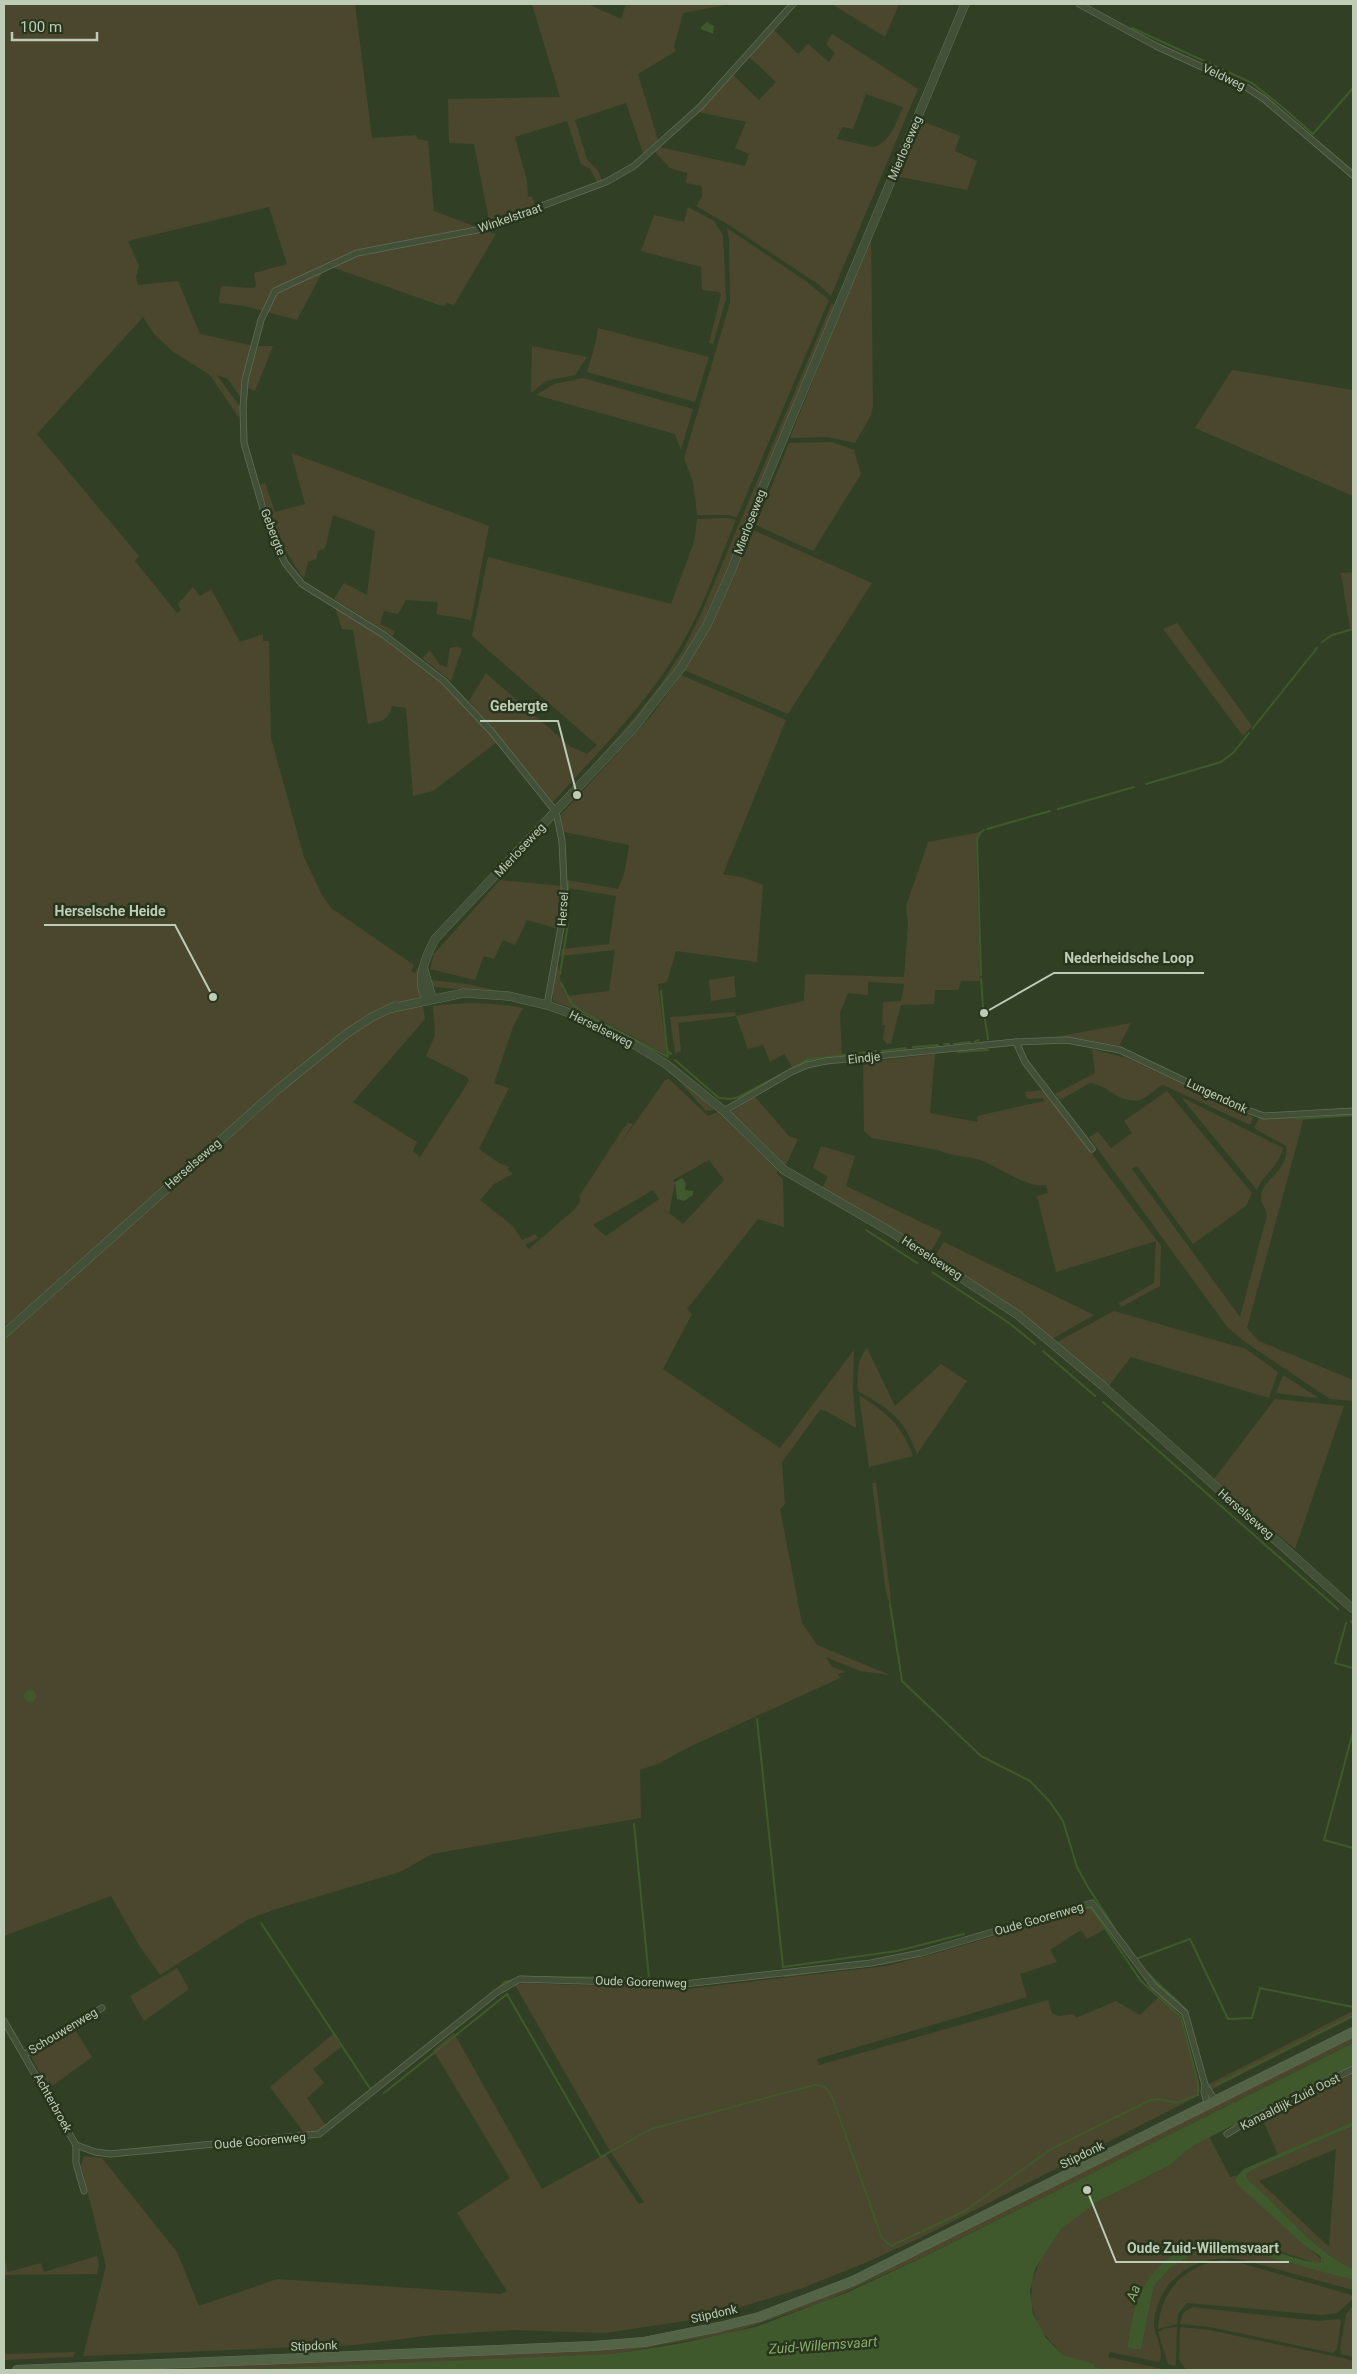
<svg xmlns="http://www.w3.org/2000/svg" width="1357" height="2374" font-family="Roboto,sans-serif">
<style>
.green{fill:#4a472e;fill-rule:evenodd}
.water{fill:#3f592c}
.lines{fill:none;stroke-linecap:round;stroke-linejoin:round}
.stream{stroke:#3f592c;stroke-width:2}
.minor-casing{stroke:#616e56;stroke-width:7}
.tertiary-casing{stroke:#616e56;stroke-width:9}
.secondary-casing{stroke:#616e56;stroke-width:10}
.minor{stroke:#435038;stroke-width:5.5}
.tertiary{stroke:#435038;stroke-width:8}
.secondary{stroke:#526346;stroke-width:9}
.labels{text-anchor:middle;dominant-baseline:central;stroke-width:5;stroke-linejoin:round;paint-order:stroke}
.street-label{font-size:12px;fill:#becbb5;stroke:#28351d}
.water-label{font-size:14px;font-style:italic;fill:#89ab6d;stroke:#28351d}
.leader{fill:none;stroke:#becbb5;stroke-width:2}
.callout-dot{fill:#becbb5;stroke:#28351d;stroke-width:2}
.callout-label{font-size:14px;text-anchor:middle;font-weight:bold;fill:#becbb5;stroke:#28351d;stroke-width:5;stroke-linejoin:round;paint-order:stroke}
</style>
<rect width="100%" height="100%" fill="#314024"/>
<g class="green">
<path d="M4,4H355L372,138L416,135L417,139L428,141L434,211L482,229L493,226L489,232L496,234L454,305L447,303L444,306L439,305L326,265L297,320L245,306L220,303L219,301L221,286L253,288L256,286L254,273L287,264L269,207L128,241L139,266L136,277L138,285L178,281L200,334L254,346H273L255,391L243,386L241,398L228,379L217,375L240,407L239,418L210,375L172,351L154,334L143,317L37,434L139,556L135,561L177,613L181,610L178,604L193,587L200,596L211,589L240,642L263,634V641H269L271,738L304,857L322,895L331,908L414,965L411,971L415,973L419,966L418,975L425,1019L353,1102L417,1142L413,1151L420,1157L469,1081L467,1077L426,1056L435,1035L433,1006C463,1002 493,1002 523,1008L513,1027L494,1083L509,1088L479,1149L499,1163L509,1167L508,1170L513,1174L494,1184L480,1200L513,1226L522,1240L535,1234L538,1238L525,1245L529,1249L575,1209L580,1202V1195L623,1129L628,1123L633,1124L619,1146L665,1080L669,1079L708,1116L718,1112L777,1170V1174L783,1179L784,1227L758,1219L687,1309L692,1314L663,1369L780,1448L854,1350L853,1389L856,1428L826,1411L820,1410L782,1462L785,1504L780,1509L802,1623L817,1645L890,1675L860,1671L826,1657L832,1667L846,1672L838,1674L840,1678L689,1747L660,1763L640,1770L641,1818L432,1854L400,1872L273,1910L247,1920L160,1975L139,1945L111,1896L4,1936ZM709,1160L724,1180L683,1224L669,1213L675,1182L673,1180ZM653,1190L659,1199L606,1236L593,1225Z"/>
<polygon points="532,4 588,4 621,19 626,4 730,4 683,13 674,47 676,51 638,74 658,140 643,153 626,103 575,120 587,159 598,171 602,180 597,182 590,169 581,164 567,121 515,137 527,181 528,197 532,196 535,205 489,220 474,144 449,143 448,99 560,97"/>
<polygon points="832,4 899,4 885,37"/>
<path d="M772,28L798,54L808,44L829,62L835,53L826,44L832,34L918,89L831,296L818,284L729,225L696,206L702,196V186L686,183L687,173L670,168L654,151L659,147L745,166L749,154L735,148L746,122L698,112L732,74L759,100L776,82L748,56ZM866,94L903,107C897,120 890,144 873,147L837,139L842,127L853,129Z"/>
<polygon points="919,120 960,136 955,151 977,161 967,190 895,176"/>
<polygon points="688,207 714,221 723,235 726,299 713,344 709,343 721,295 719,292 702,290 701,267 641,251 654,215 684,222"/>
<polygon points="727,228 807,282 829,300 737,517 728,515 697,515 693,482 684,458 730,303 729,239"/>
<polygon points="871,235 873,407 870,417 855,443 828,437 790,438"/>
<polygon points="832,303 834,308 749,522 698,638 647,712 557,806 635,717 660,685 683,650 702,612"/>
<polygon points="598,328 709,357 695,402 587,372 595,345"/>
<polygon points="532,346 587,357 575,375 546,381 531,393"/>
<polygon points="1232,370 1353,390 1353,496 1195,428"/>
<polygon points="583,378 693,409 681,450 675,434 536,395 554,384"/>
<polygon points="832,442 854,450 861,474 813,551 756,525 789,443"/>
<polygon points="291,453 489,526 471,620 436,614 438,602 406,600 398,614 384,611 380,624 395,631 393,636 334,599 344,583 367,595 375,531 333,515 326,545 324,549 318,551 316,559 308,562 304,578 301,575 279,540 259,485 265,483 275,512 305,504"/>
<path d="M728,518L736,520C718,563 703,609 679,649C645,706 597,753 553,802L469,701L486,673L571,747L587,754L597,745L472,636L488,557L671,604L694,542L697,519Z"/>
<path d="M753,530L872,583L788,714L684,670C715,623 730,580 753,530Z"/>
<polygon points="1353,572 1353,627 1350,628 1341,573"/>
<path d="M335,607L395,646L449,687L497,742L433,791L413,796L406,708L392,706C388,721 382,721 368,724L353,630L342,629Z"/>
<polygon points="1177,623 1252,726 1243,736 1163,629"/>
<polygon points="458,646 462,649 451,681 422,658 430,651 440,665 447,667 450,648"/>
<polygon points="681,675 786,720 723,874 745,878 763,885 757,962 676,951 667,982 658,984 667,1055 600,1019 553,1001 552,991 558,964 562,989 567,996 609,991 615,950 560,956 562,949 609,944 616,896 567,888 567,880 618,889 625,871 629,845 564,832 560,816 652,715"/>
<polygon points="981,832 976,839 980,981 961,981 958,990 935,990 934,1004 901,1005 891,1043 887,1044 883,1039 885,1025 882,1025 883,1002 901,1001 904,984 868,982 868,995 848,993 840,1013 842,1056 815,1059 793,1068 784,1054 770,1062 763,1045 748,1049 736,1016 678,1023 681,1051 675,1053 670,1017 735,1012 736,1016 804,1001 805,974 904,977 908,925 906,906 928,842"/>
<polygon points="500,880 562,886 559,929 527,920 515,945 503,940 494,959 484,956 475,980 430,969 434,954"/>
<polygon points="734,976 736,997 711,1001 709,980"/>
<polygon points="431,980 467,984 508,993 434,987"/>
<polygon points="1131,1023 1119,1046 1075,1038 1055,1037"/>
<path d="M1092,1049L1127,1058L1253,1117L1251,1124H1248L1163,1085C1155,1088 1148,1098 1139,1100C1119,1104 1108,1085 1090,1083L1060,1100L1055,1094L1095,1073Z"/>
<path d="M935,1054L930,1113L978,1122L977,1116L1044,1101L1043,1098L1027,1099L1025,1092L1044,1090L1161,1246L1160,1286L1121,1307L1119,1303L1154,1283L1156,1241L1056,1272L1037,1196L1048,1193L1046,1185C1028,1189 998,1166 980,1160C966,1156 951,1156 938,1150L872,1138L864,1131L863,1062Z"/>
<polygon points="672,1073 715,1110 706,1111"/>
<path d="M1167,1091L1252,1193L1246,1206L1193,1244L1137,1166L1132,1169L1240,1317L1267,1215C1266,1208 1260,1202 1261,1195C1263,1179 1290,1170 1286,1146L1254,1128L1259,1118H1304L1247,1328L1259,1341L1353,1380V1401L1330,1399L1248,1344L1228,1328L1089,1137L1098,1132L1111,1148L1132,1133L1124,1121Z"/>
<polygon points="755,1097 789,1136 798,1139 786,1165 731,1112"/>
<path d="M1181,1097L1283,1148C1278,1168 1263,1174 1257,1190Z"/>
<polygon points="821,1146 855,1156 846,1186 942,1232 930,1253 821,1190 828,1177 813,1168"/>
<polygon points="944,1242 1094,1315 1052,1339 994,1295 935,1256"/>
<polygon points="1114,1311 1246,1349 1278,1372 1269,1398 1131,1357 1108,1387 1057,1342"/>
<path d="M867,1348L895,1406L941,1364L967,1381L917,1454C903,1417 891,1410 858,1391C857,1376 857,1359 867,1348Z"/>
<polygon points="1283,1375 1317,1397 1317,1398 1276,1393"/>
<path d="M859,1395C888,1414 900,1423 913,1456L869,1467Z"/>
<polygon points="1275,1399 1344,1406 1295,1549 1214,1479"/>
<polygon points="876,1482 890,1591 891,1608 886,1593 872,1483"/>
<polygon points="1092,1907 1107,1928 1087,1939 1081,1930 1050,1950 1057,1962 1020,1974 1027,1997 817,2059 819,2065 1048,2000 1052,2013 1058,2016 1074,2014 1076,2018 1116,2001 1140,2015 1161,1995 1171,2004 1180,2017 1200,2089 1198,2096 924,2236 865,2263 800,2289 705,2318 605,2333 512,2330 433,2335 355,2345 83,2356 106,2266 81,2165 84,2156 102,2158 177,2252 199,2306 277,2279 501,2294 507,2291 457,2213 510,2178 433,2050 454,2033 542,2189 605,2154 639,2204 644,2202 610,2151 515,1985 525,1983 687,1989 886,1966 937,1953"/>
<polygon points="177,1968 189,1989 144,2021 130,1996"/>
<polygon points="1353,2011 1353,2016 1211,2090 1209,2084"/>
<polygon points="74,2028 92,2057 48,2089 30,2054"/>
<polygon points="333,2034 341,2047 313,2069 324,2083 307,2098 326,2126 318,2131 305,2134 270,2087"/>
<polygon points="1353,2037 1353,2043 932,2253 823,2302 731,2333 612,2354 576,2357 236,2370 91,2370 572,2350 693,2335 877,2273"/>
<polygon points="1353,2073 1353,2122 1278,2155 1262,2118"/>
<path d="M1353,2126V2269C1311,2250 1284,2209 1249,2181L1246,2174L1256,2168ZM1336,2149L1329,2247L1259,2181Z"/>
<path d="M1209,2136L1230,2177L1238,2175L1235,2181L1240,2186L1322,2260L1317,2263C1290,2255 1261,2244 1232,2241C1219,2240 1208,2243 1195,2246C1148,2260 1135,2304 1127,2348L1141,2350L1154,2286L1171,2267L1197,2252L1219,2248L1239,2249L1343,2276L1353,2280V2290L1243,2260C1201,2251 1158,2277 1154,2322C1153,2336 1166,2349 1159,2362L1110,2352L1108,2357L1167,2370H1105L1063,2355L1038,2327L1031,2302L1032,2282L1041,2258L1061,2229L1070,2221L1097,2202L1170,2165L1194,2145Z"/>
<polygon points="97,2256 99,2265 97,2274 4,2275 4,2257 8,2272 41,2263 44,2272"/>
<path d="M1222,2260L1237,2262L1348,2294L1353,2296V2299L1337,2313L1322,2315L1187,2303L1178,2314L1177,2324L1158,2329C1160,2291 1185,2265 1222,2260Z"/>
<polygon points="1353,2306 1353,2357 1341,2354 1340,2349 1346,2314"/>
<polygon points="1192,2307 1318,2321 1339,2319 1341,2321 1337,2349 1333,2353 1210,2327 1180,2324 1183,2313"/>
<polygon points="1177,2327 1176,2363 1175,2366 1168,2364 1158,2332 1165,2328"/>
<polygon points="1180,2327 1209,2330 1343,2358 1353,2361 1353,2370 1186,2370 1179,2360"/>
<polygon points="75,2352 73,2357 4,2360 4,2354"/>
</g>
<g class="water">
<polygon points="707,22 714,26 713,34 701,29 701,27"/>
<polygon points="682,1178 686,1183 685,1190 693,1191 693,1195 684,1201 677,1199 675,1182"/>
<circle cx="30" cy="1696" r="6"/>
<polygon points="1353,2043 1353,2065 1194,2145 1170,2165 1097,2202 1061,2229 1035,2269 1030,2291 1033,2314 1046,2338 1063,2355 1094,2364 1094,2366 1105,2370 236,2370 612,2354 677,2344 755,2327 846,2293 932,2253"/>
<path d="M1353,2122V2126L1256,2168L1246,2174L1249,2181C1284,2209 1311,2250 1353,2269V2280L1239,2249L1219,2248L1197,2252L1171,2267L1154,2286L1141,2350L1127,2348C1130,2332 1132,2314 1138,2299C1160,2245 1210,2233 1262,2247C1276,2251 1308,2264 1321,2262V2257L1303,2244L1240,2187L1235,2181L1238,2175L1244,2169Z"/>
</g>
<g class="lines">
<g class="stream">
<polyline points="1132,28 1252,83 1281,106 1313,134 1353,88"/>
<polyline points="1322,642 1332,635 1353,629"/>
<polyline points="1253,728 1317,648"/>
<polyline points="1146,784 1221,762 1233,753 1249,733"/>
<polyline points="1058,809 1134,787"/>
<polyline points="987,829 1050,811"/>
<polyline points="568,882 568,893"/>
<polyline points="560,974 568,924"/>
<polyline points="981,975 977,839 980,833 984,830"/>
<polyline points="981,979 983,1007"/>
<polyline points="561,983 572,1004 581,1011 668,1057 667,1050 671,1054"/>
<polyline points="661,991 667,1050"/>
<polyline points="984,1013 988,1039"/>
<polyline points="975,1041 979,1040"/>
<polyline points="944,1044 949,1044"/>
<polyline points="954,1044 970,1042"/>
<polyline points="913,1047 938,1045"/>
<polyline points="882,1051 906,1048"/>
<polyline points="958,1052 988,1050"/>
<polyline points="859,1053 876,1051"/>
<polyline points="675,1060 719,1098 730,1099 739,1097 809,1059 852,1054"/>
<polyline points="1297,1119 1353,1115"/>
<polyline points="866,1230 917,1263"/>
<polyline points="932,1272 1009,1323 1035,1344"/>
<polyline points="1043,1351 1095,1396"/>
<polyline points="1103,1402 1338,1609"/>
<polyline points="890,1604 902,1681 981,1756 1030,1781 1050,1802 1063,1821 1077,1867 1088,1887 1115,1929"/>
<polyline points="1351,1621 1353,1624"/>
<polyline points="1346,1623 1335,1663 1353,1668"/>
<polyline points="757,1719 783,1967 897,1951 964,1934"/>
<polyline points="1353,1732 1324,1840 1353,1848"/>
<polyline points="261,1923 371,2090"/>
<polyline points="1136,1959 1190,1939 1228,2019 1252,2018 1260,1988 1353,2007"/>
<polyline points="881,1964 896,1961"/>
<path d="M1148,1973C1160,1987 1175,1997 1187,2011"/>
<polyline points="785,1976 822,1971"/>
<polyline points="527,1977 649,1978 634,1824"/>
<polyline points="498,1988 505,1982 513,1980"/>
<polyline points="1216,2085 1353,2016"/>
<path d="M384,2093L507,1994L601,2157L651,2129L814,2085C825,2085 827,2088 832,2097L882,2238L891,2246L965,2211L1051,2149L1151,2100L1159,2099L1176,2103L1198,2095V2083L1181,2017L1141,1981L1092,1909L1088,1907L1031,1924"/>
</g>
<defs>
<g id="minor">
<polyline points="1079,4 1156,46 1246,87 1264,99 1353,175"/>
<polyline points="547,1005 565,905 562,841 556,812 491,731 444,681 384,635 302,584 285,563 268,526 244,443 243,408 245,380 261,320 275,291 357,253 477,230 606,182 634,166 700,107 793,4"/>
<polyline points="1016,1042 1025,1062 1092,1149"/>
<polyline points="724,1111 791,1072 807,1065 826,1061 1016,1042 1067,1040 1120,1050 1239,1107 1264,1116 1353,1111"/>
<polyline points="4,2021 76,2145 76,2163 84,2191"/>
<polyline points="25,2054 102,2008"/>
<polyline points="1205,2085 1204,2092 1208,2106"/>
<polyline points="1227,2134 1246,2122 1353,2069"/>
<polyline points="76,2145 95,2152 110,2154 319,2134 497,1992 520,1979 684,1984 871,1963 921,1953 1092,1903 1153,1985 1185,2013 1205,2085 1216,2102"/>
</g>
<g id="tertiary">
<polyline points="424,970 431,994 428,999"/>
<path d="M428,999C413,985 427,954 435,939L633,729L681,668L707,625L732,569L763,487L965,4"/>
<polyline points="392,1008 464,993 508,996 547,1005 575,1015 635,1045 666,1064 724,1111 784,1170 891,1232 1018,1315 1103,1386 1353,1609"/>
<polyline points="4,1334 277,1090 346,1034 372,1017 395,1006"/>
</g>
<polyline id="secondary" points="17,2370 593,2346 644,2342 719,2327 759,2317 853,2281 1353,2032"/>
</defs>
<use href="#minor" class="minor-casing"/>
<use href="#tertiary" class="tertiary-casing"/>
<use href="#secondary" class="secondary-casing"/>
<use href="#minor" class="minor"/>
<use href="#tertiary" class="tertiary"/>
<use href="#secondary" class="secondary"/>
</g>
<g class="labels">
<g class="street-label">
<text transform="translate(1224 77) rotate(25)">Veldweg</text>
<text transform="translate(905 148) rotate(-67)">Mierloseweg</text>
<text transform="translate(510 218) rotate(-19)">Winkelstraat</text>
<text transform="translate(750 522) rotate(-69)">Mierloseweg</text>
<text transform="translate(273 532) rotate(69)">Gebergte</text>
<text transform="translate(520 850) rotate(-47)">Mierloseweg</text>
<text transform="translate(563 909) rotate(-86)">Hersel</text>
<text transform="translate(601 1029) rotate(26)">Herselseweg</text>
<text transform="translate(864 1058) rotate(-6)">Eindje</text>
<text transform="translate(1217 1096) rotate(25)">Lungendonk</text>
<text transform="translate(193 1164) rotate(-41)">Herselseweg</text>
<text transform="translate(932 1258) rotate(33)">Herselseweg</text>
<text transform="translate(1246 1514) rotate(41)">Herselseweg</text>
<text transform="translate(1039 1919) rotate(-16)">Oude Goorenweg</text>
<text transform="translate(641 1982) rotate(2)">Oude Goorenweg</text>
<text transform="translate(63 2031) rotate(-31)">Schouwenweg</text>
<text transform="translate(1290 2102) rotate(-27)">Kanaaldijk Zuid Oost</text>
<text transform="translate(53 2103) rotate(61)">Achterbroek</text>
<text transform="translate(260 2141) rotate(-5)">Oude Goorenweg</text>
<text transform="translate(1082 2155) rotate(-26)">Stipdonk</text>
<text transform="translate(714 2314) rotate(-13)">Stipdonk</text>
<text transform="translate(314 2346) rotate(-2)">Stipdonk</text>
</g>
<g class="water-label">
<text transform="translate(1133 2293) rotate(-70)">Aa</text>
<text transform="translate(823 2345) rotate(-4)">Zuid-Willemsvaart</text>
</g>
</g>
<path class="leader" d="M577 795L558 721H480M213 997L175 925H44M984 1013L1054 973H1204M1087 2190L1116 2262H1289"/>
<g class="callout-dot">
<circle cx="577" cy="795" r="5"/>
<circle cx="213" cy="997" r="5"/>
<circle cx="984" cy="1013" r="5"/>
<circle cx="1087" cy="2190" r="5"/>
</g>
<g class="callout-label">
<text x="519" y="711">Gebergte</text>
<text x="110" y="916">Herselsche Heide</text>
<text x="1129" y="963">Nederheidsche Loop</text>
<text x="1203" y="2253">Oude Zuid-Willemsvaart</text>
</g>
<rect width="1357" height="2374" fill="none" stroke="#becbb5" stroke-width="10"/>
<path d="M12 32v8h85v-8" fill="none" stroke="#becbb5" stroke-width="2.5"/>
<text x="20" y="32" font-size="15" fill="#becbb5" stroke="#28351d" stroke-width="4" paint-order="stroke">100 m</text>
</svg>
